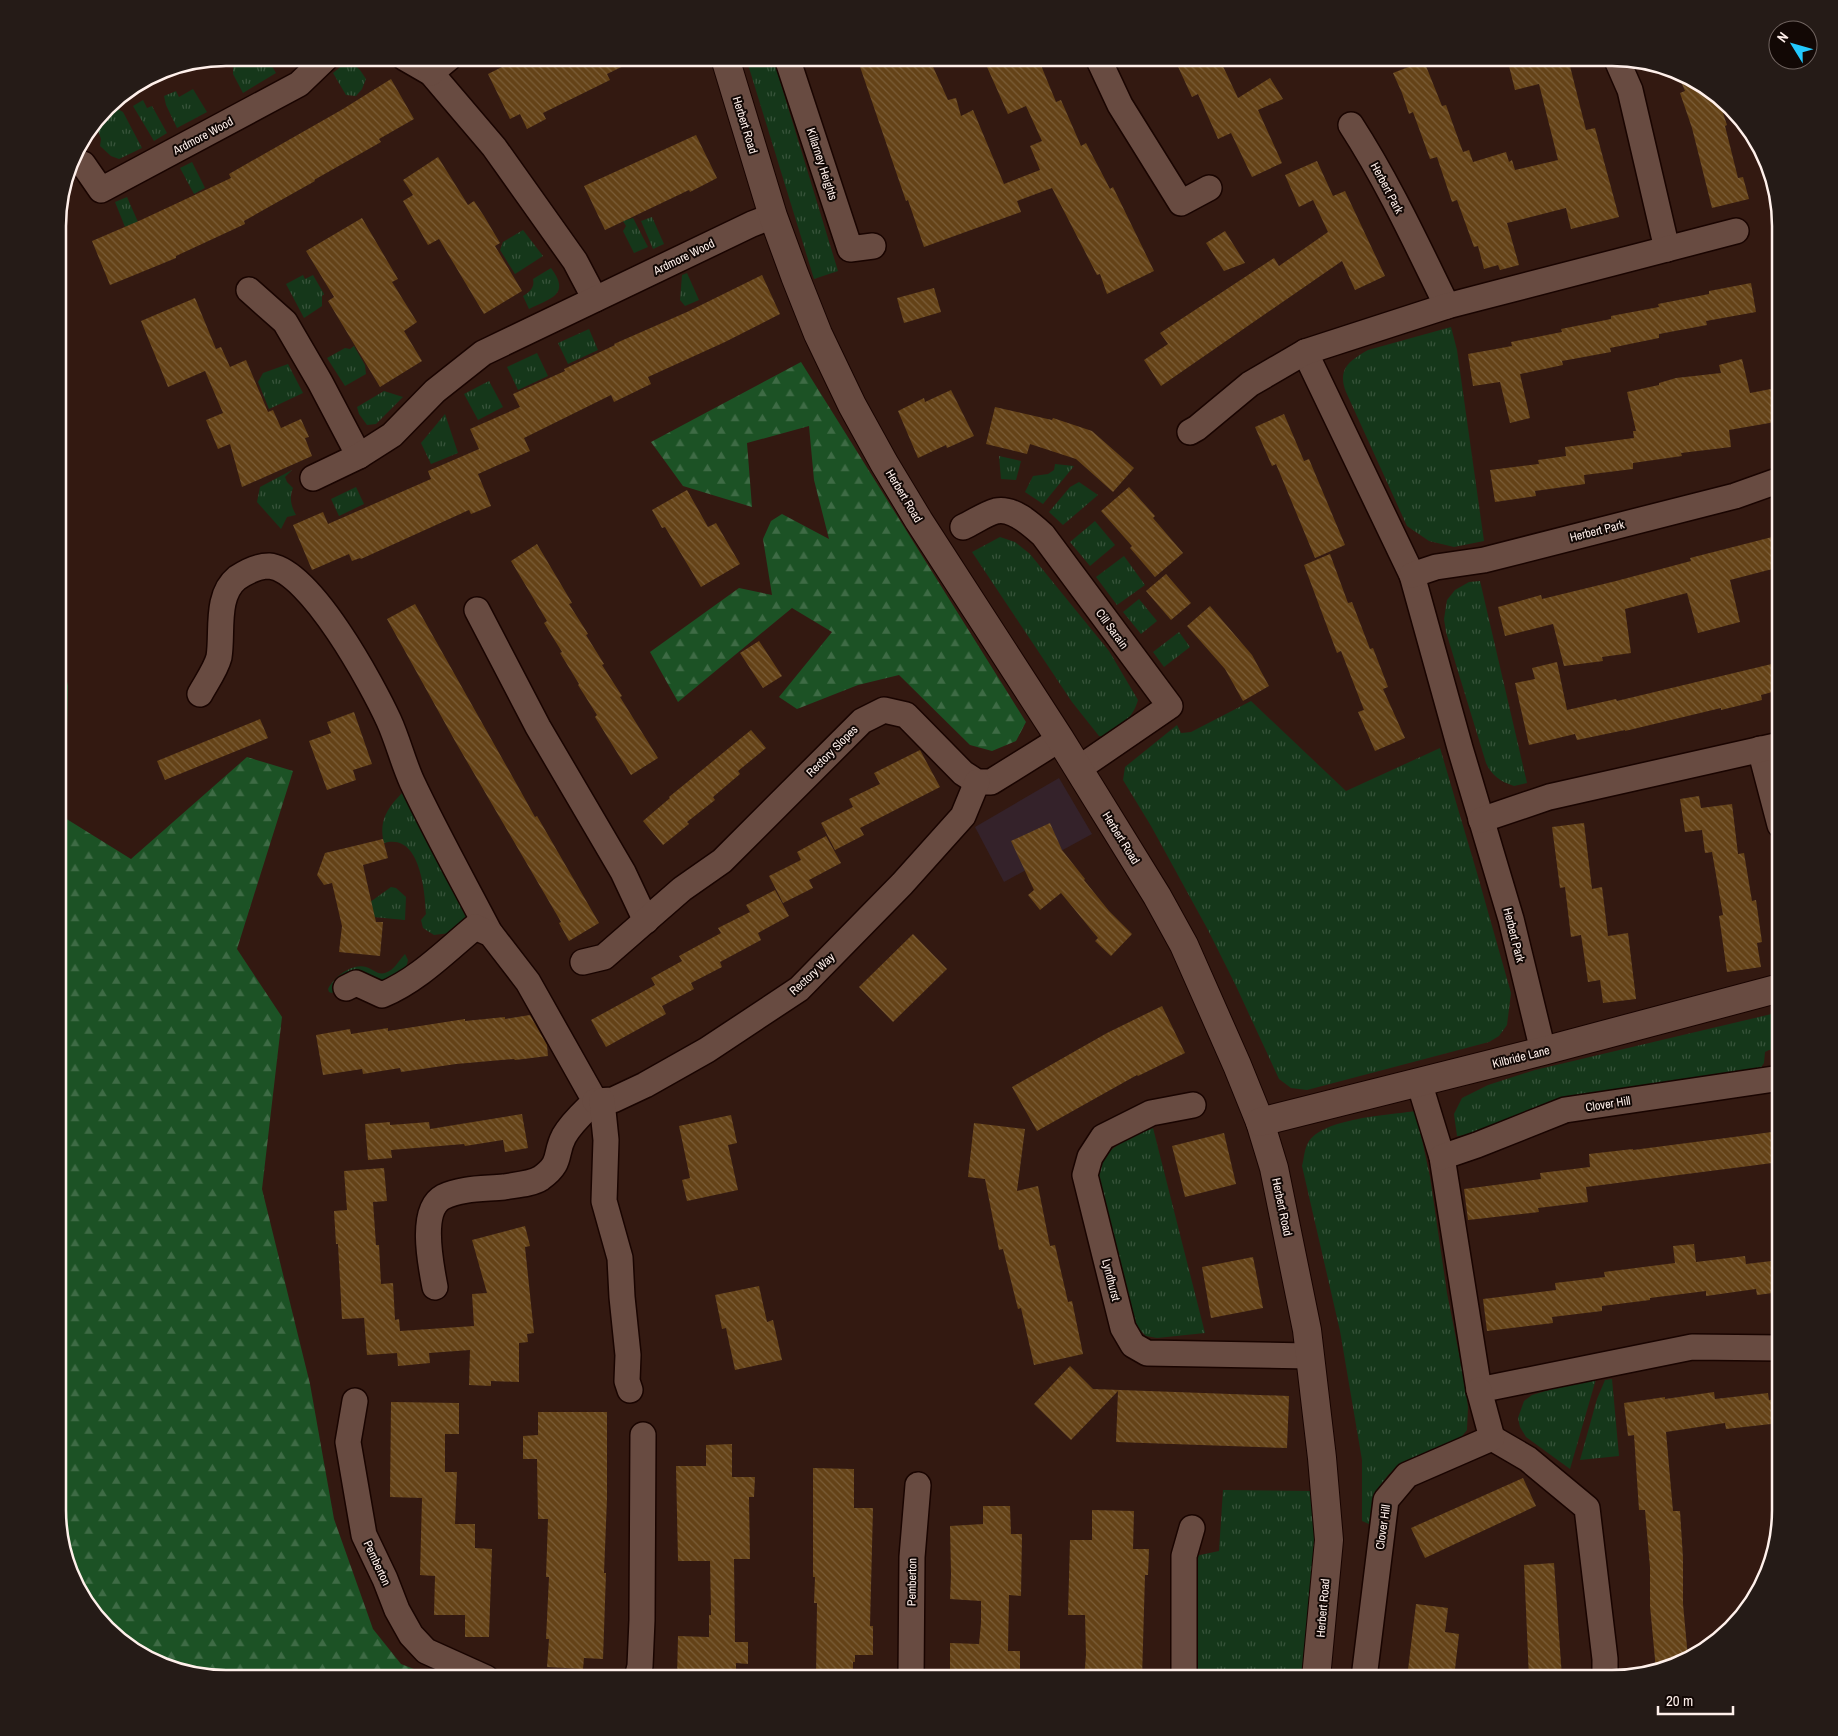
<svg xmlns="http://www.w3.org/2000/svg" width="1838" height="1736" font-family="'Archivo Narrow',sans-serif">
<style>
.commercial{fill:#34222a}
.grass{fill:url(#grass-tufts)}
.forest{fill:url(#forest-firs)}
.building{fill:url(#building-back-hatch)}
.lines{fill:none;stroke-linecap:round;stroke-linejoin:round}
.minor-casing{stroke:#190400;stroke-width:28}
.tertiary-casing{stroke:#190400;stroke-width:30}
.minor{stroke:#684b41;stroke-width:25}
.tertiary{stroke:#684b41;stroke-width:28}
.labels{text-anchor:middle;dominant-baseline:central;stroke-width:4;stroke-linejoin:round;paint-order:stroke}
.street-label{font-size:12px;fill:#fff0eb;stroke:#120805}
.rim{fill:none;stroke:#fff0eb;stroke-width:2.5}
</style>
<defs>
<pattern id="grass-tufts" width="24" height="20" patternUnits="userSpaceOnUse" patternTransform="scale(1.25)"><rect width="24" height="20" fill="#15371a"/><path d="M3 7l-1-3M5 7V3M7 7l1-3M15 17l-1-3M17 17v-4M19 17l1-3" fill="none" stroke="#38543b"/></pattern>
<pattern id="forest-firs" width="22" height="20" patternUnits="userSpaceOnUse" patternTransform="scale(1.25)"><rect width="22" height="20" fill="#1c5225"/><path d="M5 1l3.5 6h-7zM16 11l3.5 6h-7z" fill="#3e6b45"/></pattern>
<pattern id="building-back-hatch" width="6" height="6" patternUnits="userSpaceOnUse" patternTransform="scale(1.25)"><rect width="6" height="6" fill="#644217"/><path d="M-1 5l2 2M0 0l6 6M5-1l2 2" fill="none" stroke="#7b5e39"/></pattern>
</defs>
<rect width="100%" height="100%" fill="#331911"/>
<polygon class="commercial" points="1059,778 1092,834 1004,882 975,827"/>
<g class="grass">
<polygon points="242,58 267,58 276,73 243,93 233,74 233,63"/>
<polygon points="746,58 773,58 838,271 814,279"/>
<polygon points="349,60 360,70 366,79 362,89 356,96 346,95 333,73"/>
<polygon points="193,89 207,112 177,128 166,105 164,96 176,91 179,97"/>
<polygon points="143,100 147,108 152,106 167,133 154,141 133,106"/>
<polygon points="116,108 123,112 142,148 119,159 111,156 100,146 101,139 96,125 103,115"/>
<polygon points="192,162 205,188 194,194 180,168"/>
<polygon points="127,197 138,222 125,227 115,202"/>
<polygon points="652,217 664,244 653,249 641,221"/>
<polygon points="633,218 648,247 634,253 623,231 626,226 623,221"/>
<polygon points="523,230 543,256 515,274 500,250 503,242"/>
<path d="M551,268C571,295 551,298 529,309L523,296C530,292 535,287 533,279Z"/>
<polygon points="687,273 699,300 685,306 680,300 682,275"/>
<polygon points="303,275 305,279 313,275 324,294 322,296 322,306 304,318 286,284"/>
<path d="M1451,327L1457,350L1484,541L1454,547L1429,541L1407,526L1346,392C1337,369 1349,361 1368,350Z"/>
<polygon points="589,329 598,350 568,364 558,343"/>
<polygon points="354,346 365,365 366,374 345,386 327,358 345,348 350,349"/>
<polygon points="537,353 548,376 518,390 507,367"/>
<polygon points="288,364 303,393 269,409 258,382 263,373"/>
<polygon points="489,381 503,407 478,420 464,394"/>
<polygon points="384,391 403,397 376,424 367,425 359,414 357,407"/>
<polygon points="445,414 458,453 431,464 421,443"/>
<polygon points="999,456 1021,461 1016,480 1001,479"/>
<polygon points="1055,464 1074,466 1043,504 1025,492 1033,476 1048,474 1054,470"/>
<path d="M292,470L285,477L287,482L293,488C289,498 291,506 296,515L287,517L281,529L257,502L260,487Z"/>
<polygon points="1079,482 1098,495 1063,525 1049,512 1070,487"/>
<polygon points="356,487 364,504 339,516 331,499"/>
<polygon points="1095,521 1115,545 1090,566 1070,542"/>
<path d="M1000,537L1015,542L1030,554L1109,651L1138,700C1133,718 1121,726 1106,737L1099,736L1072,702L972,552Z"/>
<polygon points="1124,556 1145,585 1117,605 1096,577"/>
<path d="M1480,581L1527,783L1514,786C1501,782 1491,775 1486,763L1446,632L1444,619L1447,600L1455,590L1469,582Z"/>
<polygon points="1139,599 1157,621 1141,634 1123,612"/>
<polygon points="1179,632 1190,647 1164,667 1153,652"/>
<polygon points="1251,701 1346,791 1440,748 1477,873 1511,993 1507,1025 1499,1036 1489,1042 1307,1090 1291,1088 1279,1079 1236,986 1208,930 1151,826 1123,780 1125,767 1177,725 1181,733 1191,732"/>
<path d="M406,789L469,918L450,933L434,935L423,928L421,920L426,914C425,891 420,832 384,843C378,819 389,806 406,789Z"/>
<polygon points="391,887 396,888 406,897 405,920 352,915"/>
<path d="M405,954L408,960L406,968L385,983L346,980L332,993L329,992L328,989C334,977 352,963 366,967C373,969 377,975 385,973C395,970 398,961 405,954Z"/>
<polygon points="1780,1012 1780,1049 1769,1050 1765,1052 1764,1063 1758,1072 1712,1081 1604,1091 1542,1107 1469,1135 1457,1136 1454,1114 1462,1098 1488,1085 1535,1070"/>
<path d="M1416,1111L1430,1177L1447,1293L1465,1384L1468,1407L1467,1430L1455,1445L1417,1458L1389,1474L1375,1492L1369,1524L1362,1521V1460L1340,1331L1302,1166C1304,1159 1304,1150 1308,1143C1322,1118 1389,1115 1416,1111Z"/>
<path d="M1153,1128L1205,1333L1157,1338L1146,1336L1137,1327L1104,1203C1102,1192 1097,1179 1099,1167C1104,1147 1137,1135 1153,1128Z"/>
<polygon points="1596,1379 1570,1469 1526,1437 1520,1427 1518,1418 1524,1401 1532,1395 1576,1382"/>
<polygon points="1612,1379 1619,1456 1580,1460 1597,1399 1605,1380"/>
<polygon points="1223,1490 1316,1491 1316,1557 1302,1678 1195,1678 1195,1556 1219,1551"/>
</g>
<g class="forest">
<polygon points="801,362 1026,722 1016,741 992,751 970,745 899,675 858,685 797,709 779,697 832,632 792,608 678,702 650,652 739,588 772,595 763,539 771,521 782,514 829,539 814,480 809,426 747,443 752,507 683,486 651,442"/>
<polygon points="58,642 68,686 65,818 131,859 247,757 293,771 237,949 282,1017 262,1189 310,1384 334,1519 373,1629 401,1664 437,1678 227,1678 162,1666 107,1629 70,1574 58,1520"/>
</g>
<g class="building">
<polygon points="520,58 640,58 607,74 610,80 543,113 546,119 527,129 520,114 510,119 488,74"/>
<polygon points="857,58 929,58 948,100 956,98 961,116 973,110 1004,184 1040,170 1030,146 1042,141 1026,106 1008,114 983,58 1038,58 1056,102 1061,100 1081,146 1086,143 1110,189 1113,187 1154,271 1107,294 1100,274 1097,275 1052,188 1017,201 1021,212 924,247 908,200 906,201"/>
<polygon points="1174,58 1210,58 1214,65 1221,62 1238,98 1270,78 1283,99 1258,110 1282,163 1252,177 1231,133 1218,139 1198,94 1192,97"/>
<polygon points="1507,58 1568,58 1586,130 1595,128 1619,217 1571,229 1566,208 1507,223 1519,265 1500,270 1498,265 1484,269 1478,246 1474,247 1457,200 1452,202 1437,157 1430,159 1413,112 1409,114 1402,93 1393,73 1424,61 1442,106 1446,105 1463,152 1469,150 1473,162 1506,152 1509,162 1512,160 1515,170 1558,160 1539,84 1515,90"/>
<polygon points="1676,70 1718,98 1727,125 1725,126 1738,178 1743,177 1749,199 1712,208 1692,128 1680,93 1685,91"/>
<polygon points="391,79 414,119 379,139 381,142 314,180 315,181 244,221 245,224 176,256 176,258 110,285 92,241 141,220 231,178 229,174 343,109"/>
<polygon points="696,135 717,178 690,192 689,190 605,230 584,186"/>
<polygon points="438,157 468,205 474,201 484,216 500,243 495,246 522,291 484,314 439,239 428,245 403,201 413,195 403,180"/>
<polygon points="1317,161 1333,196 1345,191 1385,276 1355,290 1342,261 1161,386 1144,360 1168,344 1160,333 1274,258 1279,266 1328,232 1313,200 1299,207 1285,175"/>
<polygon points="362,218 398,279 392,282 417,322 404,331 422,361 380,387 328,301 334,297 306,251"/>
<polygon points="1225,231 1245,263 1224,271 1206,243"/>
<polygon points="762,275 780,314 725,342 648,377 651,384 614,402 611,395 524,438 530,451 478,474 491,506 471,514 469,510 361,559 360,558 352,561 349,554 312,570 293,525 323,512 328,524 431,479 428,471 479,449 470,429 520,407 513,394 565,371 564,369 615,345 614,344 687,312"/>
<polygon points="1751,283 1756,312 1706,321 1707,325 1659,334 1659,338 1610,348 1611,352 1562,361 1563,365 1520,374 1530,418 1510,423 1500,382 1473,386 1468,354 1512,346 1511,342 1562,332 1561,329 1611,319 1611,316 1659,307 1658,304 1709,294 1709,291"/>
<polygon points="934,288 941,312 904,323 897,298"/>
<polygon points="195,298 216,349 221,347 230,367 246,360 268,412 273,410 281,428 301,419 309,437 305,438 312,456 242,487 230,444 218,449 206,420 223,413 205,371 168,387 141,321"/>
<polygon points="1742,359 1750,393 1771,389 1775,422 1729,430 1731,447 1681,453 1682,456 1633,463 1633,469 1584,475 1585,484 1535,491 1536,496 1495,502 1490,470 1539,464 1538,460 1566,456 1565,447 1634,438 1633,431 1636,431 1627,392 1659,385 1659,383 1676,378 1721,373 1719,365"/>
<polygon points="951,390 974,436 947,448 946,445 918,458 898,411 924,398 925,402"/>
<polygon points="995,407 1052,420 1053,418 1092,431 1134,468 1113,492 1076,459 1030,444 1027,454 986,444"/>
<polygon points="1284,414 1304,461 1309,459 1345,545 1315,558 1276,464 1272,466 1255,427"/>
<polygon points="1129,487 1155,516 1153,518 1183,553 1155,577 1130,548 1132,546 1101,511"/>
<polygon points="687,490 708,527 716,523 740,564 701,587 665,527 662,528 652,510"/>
<polygon points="1780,535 1780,567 1730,580 1740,622 1698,633 1687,593 1625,609 1631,653 1602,657 1603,661 1564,666 1553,624 1505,636 1498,607 1541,595 1542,599 1616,581 1691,561 1690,558"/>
<polygon points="537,544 572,603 569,604 588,634 586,635 604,664 602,665 622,696 620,697 658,758 631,775 595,717 597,715 578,685 579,684 560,653 562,652 544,623 547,621 511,561"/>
<polygon points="1330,554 1348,603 1352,602 1370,649 1373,648 1388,687 1383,689 1405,738 1375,751 1358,712 1364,710 1341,651 1337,653 1304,565"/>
<polygon points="1166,574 1191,603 1171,620 1146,591"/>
<polygon points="415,604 516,783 535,817 537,816 599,923 569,941 559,923 561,922 455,741 387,619"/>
<polygon points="1210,606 1252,655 1269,686 1243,701 1225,669 1187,626"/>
<polygon points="759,641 782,676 763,688 740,653"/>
<polygon points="1557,662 1567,710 1616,699 1617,701 1780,662 1780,690 1761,695 1762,700 1721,710 1721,708 1625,731 1625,730 1577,740 1575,734 1529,745 1515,683 1535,679 1532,668"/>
<polygon points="354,712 372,764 353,770 356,780 327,790 309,741 331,733 327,722"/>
<polygon points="260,719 268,738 165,780 157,761"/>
<polygon points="751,730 766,748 738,771 740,774 713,797 715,800 687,822 689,824 663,845 643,821 670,798 669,797"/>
<polygon points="920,750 940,787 860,828 864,835 835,850 821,823 853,807 849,799 880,784 874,773"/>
<polygon points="1699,796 1701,808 1732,804 1738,854 1744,853 1752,901 1756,900 1762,942 1757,943 1761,967 1727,972 1719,916 1723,915 1712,852 1705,853 1702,830 1685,832 1680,799"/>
<polygon points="1050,823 1062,850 1085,879 1084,880 1109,911 1132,934 1111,956 1095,941 1098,938 1061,893 1040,910 1028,895 1034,890 1011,841"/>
<polygon points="1584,823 1592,889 1602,887 1608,936 1628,933 1636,999 1603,1003 1600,980 1588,982 1581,935 1571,937 1565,887 1560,888 1552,827"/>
<polygon points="826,836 841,863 809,880 813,888 783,903 769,876 801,860 797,852"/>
<polygon points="383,839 388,858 363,865 376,922 383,922 380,956 339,952 342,926 332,883 324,885 317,875 325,853"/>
<polygon points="775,890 789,916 758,933 761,940 720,962 722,967 691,983 694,989 662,1006 666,1014 606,1047 591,1020 655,985 651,978 682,961 679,956 721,933 718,928 750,912 746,905"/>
<polygon points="913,934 947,969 893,1022 859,987"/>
<polygon points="1162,1006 1185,1053 1138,1076 1137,1075 1037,1131 1012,1087 1107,1033"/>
<polygon points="530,1015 547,1045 548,1056 515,1060 514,1059 456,1064 401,1072 400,1068 363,1074 362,1069 323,1075 316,1035 350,1029 351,1034 388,1028 388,1031 465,1019 465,1021 505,1017 505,1019"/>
<polygon points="522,1114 528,1148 505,1152 503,1140 465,1146 464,1144 391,1150 392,1158 368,1160 365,1124 390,1122 390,1125 429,1122 430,1129"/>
<polygon points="731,1115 737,1143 728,1145 738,1190 687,1201 682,1180 690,1178 679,1126"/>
<polygon points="974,1123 1025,1129 1017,1191 1038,1186 1050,1246 1055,1245 1068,1302 1072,1301 1083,1354 1034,1365 1021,1308 1018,1309 1003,1249 999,1250 985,1179 968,1177"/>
<polygon points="1780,1131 1780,1162 1586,1187 1588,1202 1538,1208 1539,1212 1468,1220 1464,1189 1541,1179 1540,1173 1590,1167 1589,1154 1633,1149 1633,1150"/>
<polygon points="1224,1133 1236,1184 1185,1197 1172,1146"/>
<polygon points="384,1168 387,1201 373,1202 376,1245 379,1245 381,1284 393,1283 395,1320 399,1319 400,1331 474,1326 472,1294 487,1293 472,1240 525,1226 530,1246 525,1247 534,1333 527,1334 528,1342 519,1343 519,1382 491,1381 491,1386 469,1385 470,1350 429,1353 430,1363 398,1366 397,1353 367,1355 364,1318 342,1319 338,1244 336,1244 334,1211 347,1210 344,1171"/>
<polygon points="1694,1244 1696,1262 1745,1256 1746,1264 1780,1260 1780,1292 1757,1295 1756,1289 1706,1296 1706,1291 1650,1298 1650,1300 1602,1306 1602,1311 1552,1317 1553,1323 1487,1331 1483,1299 1556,1290 1555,1283 1605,1277 1604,1272 1675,1263 1673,1246"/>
<polygon points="1253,1257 1263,1308 1211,1318 1202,1267"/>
<polygon points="759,1286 767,1322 773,1320 782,1360 735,1370 726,1328 722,1329 715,1295"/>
<polygon points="1070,1366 1093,1389 1289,1396 1287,1448 1116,1442 1118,1391 1071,1440 1034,1404"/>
<polygon points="1714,1392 1715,1399 1768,1393 1769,1400 1780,1399 1780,1423 1726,1429 1725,1423 1666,1432 1673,1511 1680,1511 1683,1558 1683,1604 1688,1658 1676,1666 1656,1670 1650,1606 1650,1567 1645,1510 1639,1510 1634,1435 1628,1436 1624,1403 1665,1397 1665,1399"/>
<polygon points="391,1402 459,1403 459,1434 445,1434 445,1472 457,1472 455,1524 475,1524 475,1548 492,1549 489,1637 465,1637 465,1615 434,1615 435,1576 420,1575 422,1498 390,1497"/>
<polygon points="538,1412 607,1412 607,1499 604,1573 606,1573 603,1659 584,1658 583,1669 547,1667 549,1639 546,1639 549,1577 546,1577 548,1519 538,1519 537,1459 523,1459 523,1436 538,1435"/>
<polygon points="732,1444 732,1477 755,1477 754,1497 749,1497 750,1559 734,1559 735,1642 748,1642 748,1664 736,1663 736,1678 677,1678 678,1636 709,1637 709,1615 711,1615 710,1561 678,1561 676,1466 706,1466 706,1445"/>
<polygon points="813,1468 854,1469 854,1508 873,1508 870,1626 873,1626 873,1655 855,1655 855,1662 853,1662 853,1678 816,1678 817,1603 814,1603 815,1577 813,1577"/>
<polygon points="1523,1478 1536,1506 1425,1558 1411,1528"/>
<polygon points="983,1506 1010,1506 1011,1534 1022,1534 1021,1596 1009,1595 1008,1651 1020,1651 1020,1673 1008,1673 1008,1678 950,1678 950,1643 979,1644 981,1623 981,1601 950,1599 951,1575 950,1526 983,1524"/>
<polygon points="1092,1510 1134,1511 1133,1549 1149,1549 1148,1575 1145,1575 1142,1678 1084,1678 1086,1655 1085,1615 1068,1615 1070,1540 1092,1540"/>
<polygon points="1554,1563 1562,1678 1529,1678 1524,1565"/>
<polygon points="1416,1604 1448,1608 1445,1632 1459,1634 1454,1678 1407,1678"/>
</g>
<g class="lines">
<defs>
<g id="minor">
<polyline points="405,58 431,73 494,147 575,261 595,299"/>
<polyline points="787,58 850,249 873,246"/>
<polyline points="1098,58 1120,105 1181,203 1209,188"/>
<polyline points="1616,58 1630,90 1667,249"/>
<polyline points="431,73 449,58"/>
<path d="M1351,125C1388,182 1417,245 1447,306"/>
<polyline points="83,164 101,190 299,84 326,58"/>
<polyline points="249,290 285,322 320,382 359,456"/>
<polyline points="1305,352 1412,575 1460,748 1511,919 1543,1051"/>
<polyline points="1190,432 1197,428 1250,384 1305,352 1447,306 1736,231"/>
<polyline points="313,478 359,456 392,435 435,391 483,353 752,224 773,216"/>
<path d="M963,527C974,522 985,514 996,511C1013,507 1032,525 1043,535L1170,706L1078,769"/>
<polyline points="1412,575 1436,567 1484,560 1735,496 1780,480"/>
<polyline points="477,610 538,727 623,872 646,921"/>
<path d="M200,694C206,683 216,669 219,657C223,632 215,596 237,578C246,572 258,566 269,566C310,569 373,686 389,721C398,741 403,762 412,782C436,833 464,883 490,933"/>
<polyline points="1760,749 1780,825"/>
<polyline points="1481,820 1549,797 1780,745"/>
<polyline points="583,962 604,957 682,889 722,861 862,721 884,710 906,715 963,773 977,782 991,782 1060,739"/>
<path d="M346,988L356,983L382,995C418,980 446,951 475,927L491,934L528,982L595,1101C584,1112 572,1122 564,1136C554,1155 563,1162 541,1178C532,1184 515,1185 504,1187C484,1189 461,1188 443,1197C419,1210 431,1266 435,1287"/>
<polyline points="1419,1082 1442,1157 1479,1390 1692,1347 1780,1348"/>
<polyline points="595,1101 613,1100 645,1085 707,1050 799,989 902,884 963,816 977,782"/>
<polyline points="602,1101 606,1140 604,1201 620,1258 622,1297 628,1355 627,1381 630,1390"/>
<polyline points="1193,1105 1151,1113 1103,1137 1090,1157 1085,1175 1123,1328 1133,1345 1147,1353 1309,1356"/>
<polyline points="1442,1157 1477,1145 1565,1110 1780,1078"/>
<polyline points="355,1401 348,1442 364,1535 385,1579 397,1610 411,1635 426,1651 486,1678"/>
<polyline points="1492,1438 1528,1459 1587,1508 1605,1659 1605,1678"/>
<polyline points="637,1678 640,1666 642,1620 643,1435"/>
<polyline points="911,1678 912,1557 918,1485"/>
<polyline points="1184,1678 1184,1556 1192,1528"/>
<polyline points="1364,1678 1386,1500 1407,1475 1492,1438 1479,1390"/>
</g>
<g id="tertiary">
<polyline points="725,58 773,216 795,276 818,334 852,405 884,463 919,521 1060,739 1157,896 1184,945 1237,1065 1260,1122 1274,1168 1307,1330 1322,1458 1329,1540 1316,1678"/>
<polyline points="1260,1122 1543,1051 1780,988"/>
</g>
</defs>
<use href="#minor" class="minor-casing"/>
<use href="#tertiary" class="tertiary-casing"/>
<use href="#minor" class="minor"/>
<use href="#tertiary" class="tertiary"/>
</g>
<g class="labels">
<g class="street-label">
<text transform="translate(745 125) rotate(73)">Herbert Road</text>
<text transform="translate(203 136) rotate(-28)">Ardmore Wood</text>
<text transform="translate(822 164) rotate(72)">Killarney Heights</text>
<text transform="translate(1387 188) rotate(62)">Herbert Park</text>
<text transform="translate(684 257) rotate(-26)">Ardmore Wood</text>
<text transform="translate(904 496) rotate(59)">Herbert Road</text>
<text transform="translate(1597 531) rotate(-14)">Herbert Park</text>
<text transform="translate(1112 629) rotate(54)">Cill Sarain</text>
<text transform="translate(832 751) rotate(-45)">Rectory Slopes</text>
<text transform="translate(1121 838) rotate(58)">Herbert Road</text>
<text transform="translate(1514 935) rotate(76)">Herbert Park</text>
<text transform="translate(812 974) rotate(-42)">Rectory Way</text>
<text transform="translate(1521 1057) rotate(-14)">Kilbride Lane</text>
<text transform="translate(1608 1104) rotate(-9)">Clover Hill</text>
<text transform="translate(1282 1207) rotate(78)">Herbert Road</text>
<text transform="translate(1111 1280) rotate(76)">Lyndhurst</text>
<text transform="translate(1383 1527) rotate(-82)">Clover Hill</text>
<text transform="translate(377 1563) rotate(65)">Pemberton</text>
<text transform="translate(912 1582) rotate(-89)">Pemberton</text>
<text transform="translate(1323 1608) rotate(-85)">Herbert Road</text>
</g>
</g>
<path d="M0 0H1838V1736H0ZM226 66H1612A160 160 0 0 1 1772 226V1510A160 160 0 0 1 1612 1670H226A160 160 0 0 1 66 1510V226A160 160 0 0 1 226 66Z" fill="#251b17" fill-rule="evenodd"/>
<path class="rim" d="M226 66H1612A160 160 0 0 1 1772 226V1510A160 160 0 0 1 1612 1670H226A160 160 0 0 1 66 1510V226A160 160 0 0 1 226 66Z"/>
<g transform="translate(1793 45) rotate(307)"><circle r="24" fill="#120805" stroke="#716561"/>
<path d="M0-4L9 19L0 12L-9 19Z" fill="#23c9fe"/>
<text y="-8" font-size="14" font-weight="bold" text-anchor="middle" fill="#fff0eb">N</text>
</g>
<path d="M1658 1706v8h75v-8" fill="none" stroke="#fff0eb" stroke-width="2.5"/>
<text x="1666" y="1706" font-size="15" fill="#fff0eb" stroke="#120805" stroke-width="4" paint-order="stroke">20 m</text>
</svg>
